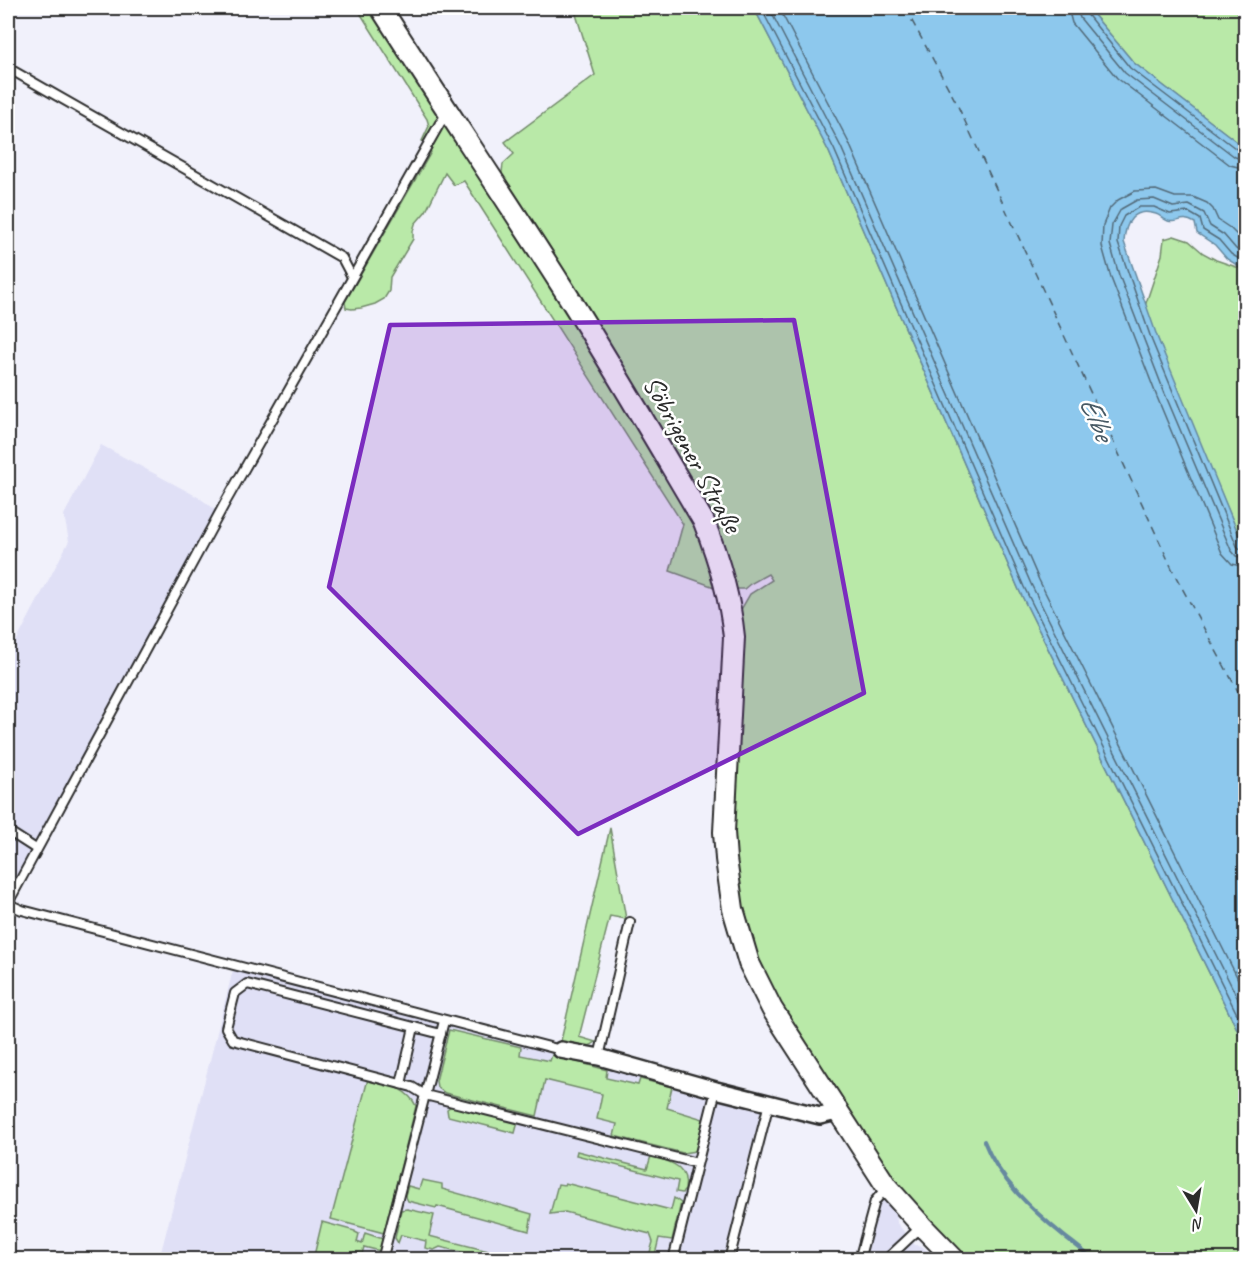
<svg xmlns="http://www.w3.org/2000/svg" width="1253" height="1267" font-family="Caveat,sans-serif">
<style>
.built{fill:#e0e0f6}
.green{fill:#b9e9a8;stroke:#728a6a;stroke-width:1.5}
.water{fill:#8dc8ed;stroke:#66899f;stroke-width:1.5}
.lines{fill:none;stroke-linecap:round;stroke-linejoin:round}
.shore{stroke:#526a79;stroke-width:1.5}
.stream{stroke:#66899f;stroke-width:4}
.ferry{stroke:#485a65;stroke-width:1.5;stroke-dasharray:8 6;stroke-linecap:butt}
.lane-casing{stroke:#2b2b2b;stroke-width:12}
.street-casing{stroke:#2b2b2b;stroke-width:20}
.secondary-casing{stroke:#2b2b2b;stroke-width:24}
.lane{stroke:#fff;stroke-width:8}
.street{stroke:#fff;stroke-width:15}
.secondary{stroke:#fff;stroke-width:20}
.marked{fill:#7b2cbf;fill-opacity:0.2;stroke:#7b2cbf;stroke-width:4.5;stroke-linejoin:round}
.labels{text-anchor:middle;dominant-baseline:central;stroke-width:5;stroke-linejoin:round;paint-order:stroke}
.street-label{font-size:28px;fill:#2b2b2b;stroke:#fff}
.water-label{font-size:30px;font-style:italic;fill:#485a65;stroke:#fff}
</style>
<rect width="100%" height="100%" fill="#f1f1fb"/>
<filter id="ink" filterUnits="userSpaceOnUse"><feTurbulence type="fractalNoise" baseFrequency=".0167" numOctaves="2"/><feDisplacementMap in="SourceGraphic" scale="12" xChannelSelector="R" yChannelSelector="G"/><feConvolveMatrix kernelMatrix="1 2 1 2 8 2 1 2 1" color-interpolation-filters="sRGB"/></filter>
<g filter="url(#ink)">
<g class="built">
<polygon points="101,445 198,497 223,515 8,912 8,657 69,541 64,515"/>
<polygon points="233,970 558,1054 707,1094 707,1097 723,1101 724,1097 762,1106 723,1259 159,1260"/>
<polygon points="883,1200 889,1202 896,1209 897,1223 915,1245 922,1246 935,1259 865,1260 877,1206"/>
</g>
<g class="green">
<polygon points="357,8 373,8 555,293 641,433 694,524 717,588 670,571 683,524 464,181 454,185 445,173 426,211 415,224 413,231 413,239 390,277 389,291 384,299 375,304 361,308 352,309 346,308 345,302 431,152 422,141 429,126 427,119"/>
<polygon points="574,8 754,8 829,152 1019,590 1245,1045 1245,1259 963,1259 891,1184 778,1008 745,934 732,860 739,613 750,594 772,580 768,574 750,584 744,589 737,589 733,585 501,180 503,164 514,154 505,142 595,75"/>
<polygon points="1088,8 1245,8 1245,148 1134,63"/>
<polygon points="1174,236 1189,241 1203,253 1216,260 1245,270 1245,550 1177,389 1145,306 1162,255 1164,239"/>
<path d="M610,828L626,919L610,916L579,1037L596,1042C586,1050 573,1047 560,1045Z"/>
<polygon points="449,1030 521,1047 520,1055 550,1061 552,1055 607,1070 606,1078 638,1085 640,1079 672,1087 667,1108 703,1119 698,1147 695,1151 683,1153 614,1136 617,1124 597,1119 602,1094 545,1080 537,1116 445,1093 437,1087 436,1081"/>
<path d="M368,1079C387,1085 407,1087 416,1106L384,1233L331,1219Z"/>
<polygon points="453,1105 518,1122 515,1133 448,1116 447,1109"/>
<path d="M577,1151L647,1169L651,1156C670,1162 689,1165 685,1190L682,1193L676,1192L678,1181L576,1155Z"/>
<polygon points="422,1180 442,1184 442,1189 532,1214 529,1231 437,1206 436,1208 408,1201 405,1195 408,1186 419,1189"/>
<polygon points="565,1183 671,1210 674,1198 681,1203 672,1240 659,1238 654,1259 648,1259 653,1242 650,1234 565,1212 550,1214 558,1184 564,1185"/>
<polygon points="407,1209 434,1215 429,1236 520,1259 492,1259 440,1247 434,1250 425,1248 426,1241 401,1235 398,1243 395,1238 401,1210"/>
<polygon points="322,1222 355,1231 355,1232 359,1234 357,1242 362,1244 365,1233 383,1239 380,1251 364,1247 362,1254 354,1252 353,1257 362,1259 326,1258 325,1259 313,1260"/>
</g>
<path class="water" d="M754,8H1088L1134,63L1245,148V270L1227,259L1215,245L1197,233L1195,223C1181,215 1179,224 1168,221C1164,220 1160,215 1156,214C1133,207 1125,223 1124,242L1158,339L1245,550V1045L1019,590L829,152Z"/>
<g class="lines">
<g class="shore">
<polyline points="761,8 834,149 1024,587 1246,1032"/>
<polyline points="769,8 841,147 1031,584 1246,1015"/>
<polyline points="779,8 849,143 1039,580 1246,995"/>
<polyline points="1068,8 1072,23 1117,78 1230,165 1246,169"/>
<polyline points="1077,8 1080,18 1125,73 1235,157 1246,160"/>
<polyline points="1084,8 1086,13 1130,68 1239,151 1246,152"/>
<polyline points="1246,244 1230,228 1218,220 1213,209 1207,203 1193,197 1175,197 1156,190 1135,191 1118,200 1110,208 1103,225 1102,246 1111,278 1157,397 1222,553 1232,564 1246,567"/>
<polyline points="1246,254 1236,249 1224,235 1210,226 1204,213 1189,205 1173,207 1154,199 1137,200 1121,209 1112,225 1110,244 1119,275 1165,394 1231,550 1236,556 1246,558"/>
<polyline points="1246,263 1231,254 1219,240 1203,230 1200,219 1188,212 1170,214 1154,207 1139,207 1124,216 1119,226 1118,243 1152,341 1237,546 1240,549 1246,550"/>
</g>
<path class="stream" d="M984,1141C999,1180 1032,1210 1064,1236C1074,1244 1084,1251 1093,1260"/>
<polyline class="ferry" points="905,8 956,102 1175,575 1246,706"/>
<defs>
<g id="lane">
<polyline points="8,68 342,258 352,277"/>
<polyline points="8,831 36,849"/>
<polyline points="8,903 225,503 440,123 448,113"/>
<polyline points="8,904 22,910 561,1050"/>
<polyline points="444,1021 425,1095 697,1163"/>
<polyline points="599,1057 630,922"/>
<polyline points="401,1084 414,1027"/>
<polyline points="382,1260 425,1095 412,1087 233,1040 226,1028 235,993 247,984 441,1034"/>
<polyline points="673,1260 716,1090"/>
<polyline points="729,1260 769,1103"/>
<polyline points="859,1260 875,1201 886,1188"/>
<polyline points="889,1260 890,1256 921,1227"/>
</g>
<polyline id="street" points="561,1050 599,1057 716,1090 820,1116 837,1112"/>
<path id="secondary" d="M381,8C440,101 502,192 561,285C611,363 657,443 704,522C719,560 730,597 734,637L724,832L726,859L733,909L749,963L772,1009L887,1187L922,1226L955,1260"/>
</defs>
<use href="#lane" class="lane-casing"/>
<use href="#street" class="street-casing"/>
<use href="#secondary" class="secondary-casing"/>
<use href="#lane" class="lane"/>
<use href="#street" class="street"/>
<use href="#secondary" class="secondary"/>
</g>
</g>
<path class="marked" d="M794,320L864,693L578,834L329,587L390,325Z"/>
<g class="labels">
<g class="street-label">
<text transform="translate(693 454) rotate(61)">Söbrigener Straße</text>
</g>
<g class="water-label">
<text transform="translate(1097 418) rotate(67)">Elbe</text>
</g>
</g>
<rect width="1253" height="1267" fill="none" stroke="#fff" stroke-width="30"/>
<rect x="15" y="15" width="1223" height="1237" fill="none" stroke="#2b2b2b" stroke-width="2" filter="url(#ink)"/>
<g transform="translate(1196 1210) rotate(169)" stroke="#ffffff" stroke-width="4.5" paint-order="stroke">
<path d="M0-4.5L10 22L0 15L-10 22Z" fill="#2b2b2b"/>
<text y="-9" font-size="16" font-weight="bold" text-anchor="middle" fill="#2b2b2b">N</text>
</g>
</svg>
